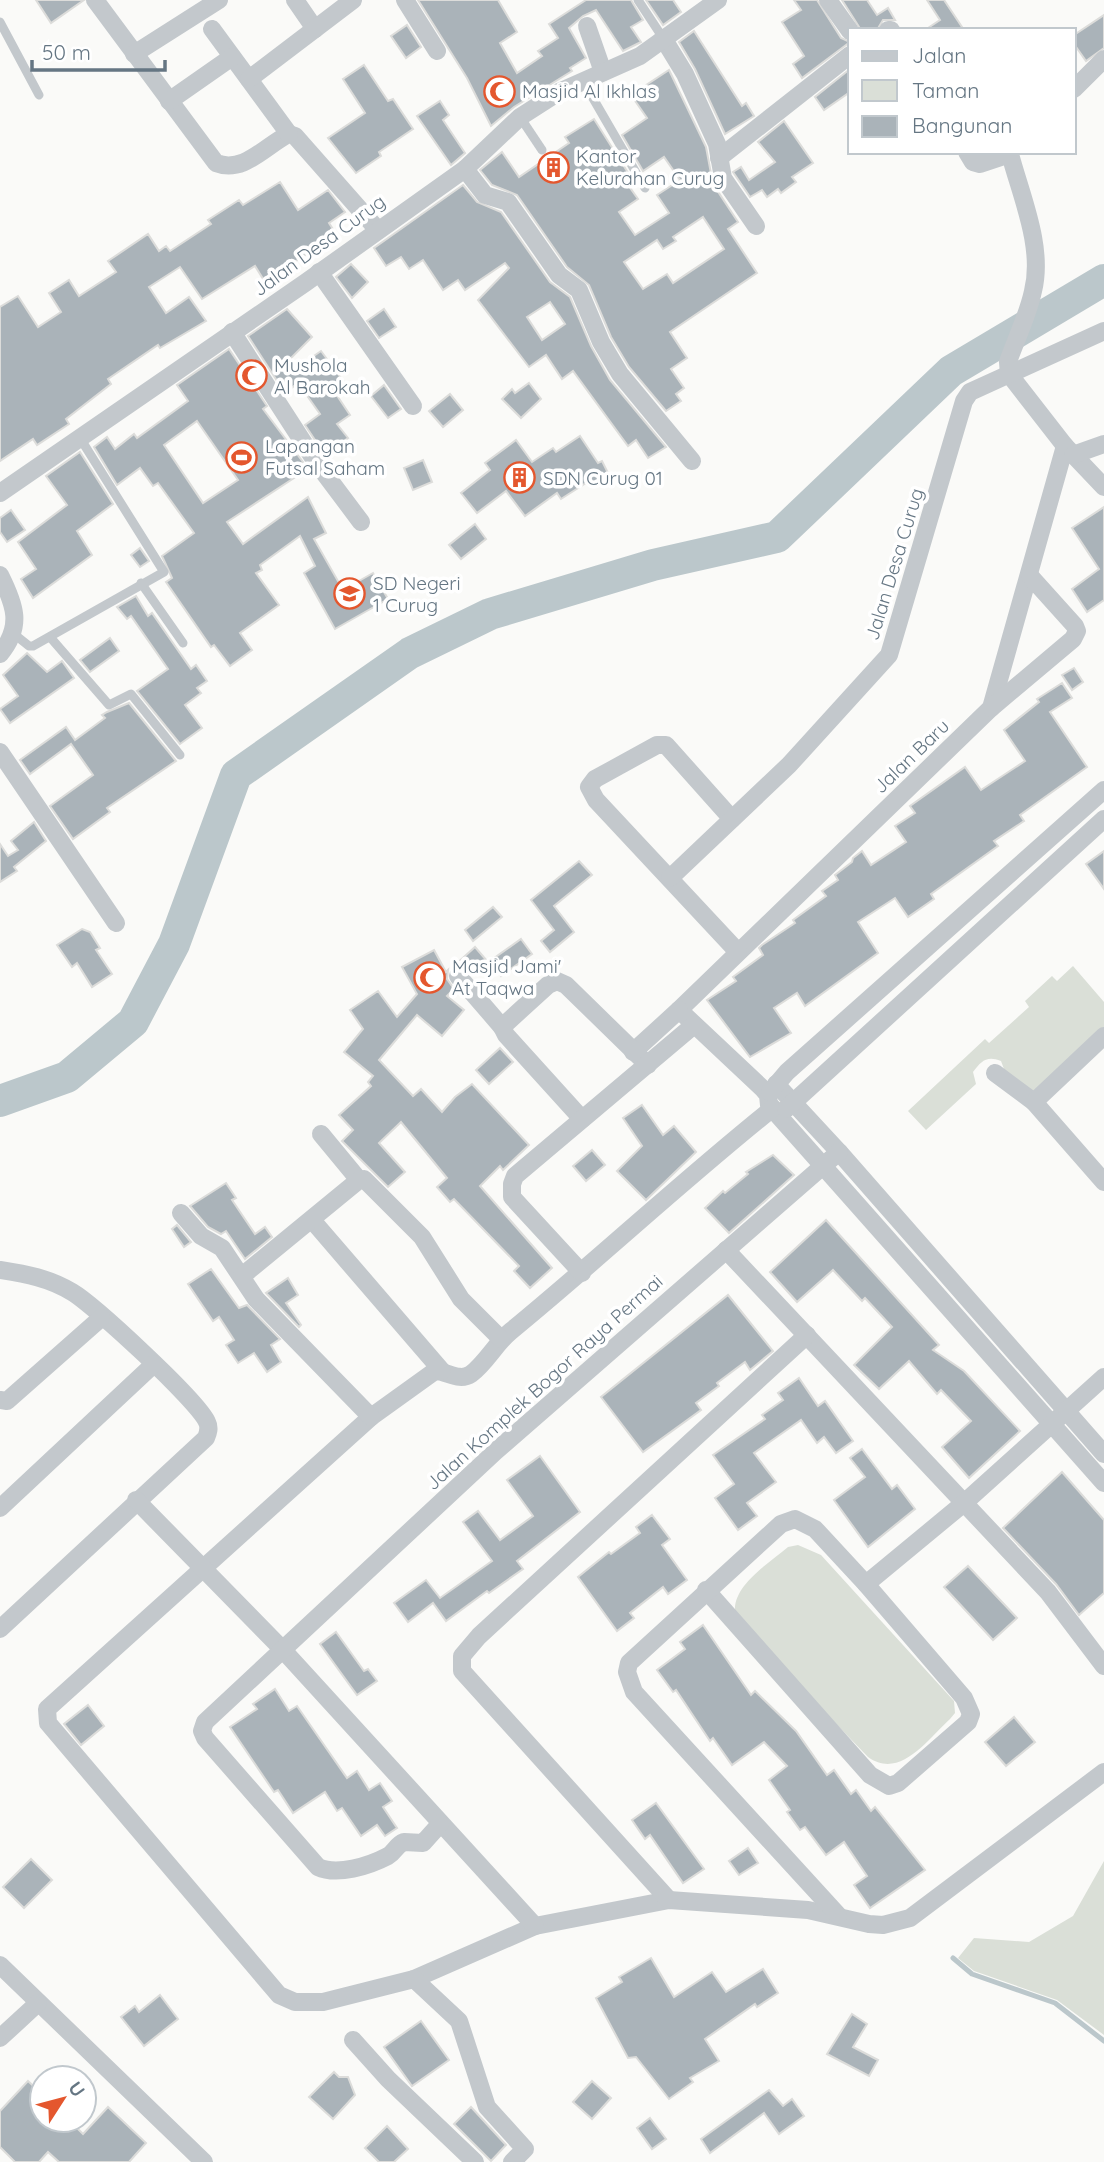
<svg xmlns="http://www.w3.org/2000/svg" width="1104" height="2162" font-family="Quicksand,sans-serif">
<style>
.green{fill:#dadfd7}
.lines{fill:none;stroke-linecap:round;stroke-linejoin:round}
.stream{stroke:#bbc7cb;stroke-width:5}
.river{stroke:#bbc7cb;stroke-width:32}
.building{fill:#aab3b9;stroke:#dcdcda;stroke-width:2;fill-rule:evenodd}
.service{stroke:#c3c8cc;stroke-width:9}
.minor{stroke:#c3c8cc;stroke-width:18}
.labels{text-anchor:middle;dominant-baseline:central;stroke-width:7;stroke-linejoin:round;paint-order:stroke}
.poi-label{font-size:19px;fill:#657683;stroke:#fff;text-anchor:start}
.street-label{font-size:19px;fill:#657683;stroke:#fff}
</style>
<rect width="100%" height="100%" fill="#fafaf8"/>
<g class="green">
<path d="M1073,966L1104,1002V1047L1037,1108L1007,1077L1001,1061C987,1055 981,1061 973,1072L976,1084L926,1130L908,1111L985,1039L989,1043L1029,1007L1025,1001L1052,976L1057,981Z"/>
<path d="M798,1545L821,1555L954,1701L955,1713L950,1719C927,1740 900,1780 868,1757L738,1622C723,1591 767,1565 788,1547Z"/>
<polygon points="1104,1861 1104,2035 1057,2000 974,1971 958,1958 974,1938 1029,1942 1073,1916"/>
</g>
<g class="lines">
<polyline class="stream" points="953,1958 972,1974 1055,2003 1104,2041"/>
<polyline class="river" points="0,1101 67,1077 133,1022 174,944 236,775 410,653 490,614 653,565 777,537 951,371 1104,280"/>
</g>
<g class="building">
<polygon points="36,0 84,0 51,23"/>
<polygon points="418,0 498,0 517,32 500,43 517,73 542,56 538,51 558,38 549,24 586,0 631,0 643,20 631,27 641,42 623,51 596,10 583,16 569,28 586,58 570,68 572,71 514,107 491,126 467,78"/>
<polygon points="646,0 673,0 681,12 663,25"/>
<polygon points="794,0 817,0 841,38 850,42 802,78 793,64 804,56 782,22 801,10"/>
<polygon points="842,0 867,0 877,15 888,8 895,20 883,20 877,30 861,30"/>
<polygon points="927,0 944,0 964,30 925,30 940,20"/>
<polygon points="1104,15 1104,48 1086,61 1074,44 1074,35"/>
<polygon points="407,25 421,47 406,58 391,36"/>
<polygon points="694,31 742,106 746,103 754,116 725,134 695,69 679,42"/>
<polygon points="364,65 388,101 393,99 413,129 379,152 381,156 356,173 328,138 365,113 343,79"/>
<polygon points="850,69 850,92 824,110 815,97"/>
<path d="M669,70L706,147L713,184L738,222L728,229L757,273L670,332L687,358L671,369L684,388L676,394L681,401L666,411L629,367L611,337L589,285L567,267L517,195L492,185L480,170L502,152L519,177L569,143L565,137L594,119L632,179L626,182L638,199L619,212L635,235L669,213L657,195L680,180L664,157L643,171L622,135L647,118L631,95ZM703,217L724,249L673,283L667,274L643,289L624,262L657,240L663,249L676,241L673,237Z"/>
<polygon points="440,101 449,115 443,120 465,153 451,165 417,116"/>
<polygon points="784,121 813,163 792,177 796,182 781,193 778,189 767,197 762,190 750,197 733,172 741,167 749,180 775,162 758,142"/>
<polygon points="280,182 298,210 328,190 345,212 329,223 336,234 265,282 255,266 202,299 180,267 149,287 166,313 189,297 206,321 160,348 158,345 108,379 111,384 66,419 69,424 37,445 33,439 0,461 0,307 18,296 38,327 61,312 49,293 69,280 79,296 116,272 108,261 148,234 159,251 166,246 170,251 211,224 208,220 239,200 243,205"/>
<path d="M463,185L477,202L501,212L550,282L570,297L591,346L610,380L666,447L648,458L636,440L628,446L573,371L562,379L546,355L529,367L478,300L509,268L505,263L465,290L458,280L443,290L423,260L409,269L401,257L386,266L374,248ZM550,302L565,324L542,340L527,317Z"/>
<polygon points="351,264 368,282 352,298 336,277"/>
<polygon points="287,309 312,337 283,366 289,373 321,351 347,386 336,394 350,415 337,424 348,438 325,455 305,425 320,414 298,383 285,393 248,336"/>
<polygon points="384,309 396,327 379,338 367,321"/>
<path d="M229,349L267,406L263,409L303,462L290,472L294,478L227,522L243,544L308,497L326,533L314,539L343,590L373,573L388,599L335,629L304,573L315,566L300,536L260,565L262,570L256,573L279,605L240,633L252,650L230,666L214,645L211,647L166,582L172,578L162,556L194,533L158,483L153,486L140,468L117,485L94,447L107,437L115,449L134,434L137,438L188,401L177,385ZM197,421L238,480L203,503L164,445Z"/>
<polygon points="529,383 541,399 521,418 502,399 512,389 515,393"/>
<polygon points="384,385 401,409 388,418 371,396"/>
<polygon points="450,394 463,410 443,427 429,411"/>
<polygon points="580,436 598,463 602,461 609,475 588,485 586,483 561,499 557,493 525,516 506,491 477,513 461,493 490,470 485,463 516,440 532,462 553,448 556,452"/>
<polygon points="80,452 113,504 77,531 92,555 33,598 21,579 36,569 18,542 67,505 46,476"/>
<polygon points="423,460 432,482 413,490 404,468"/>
<polygon points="1104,507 1104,600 1087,612 1072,589 1099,569 1072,528"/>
<polygon points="11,510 25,530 7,542 0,532 0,518"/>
<polygon points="475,524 486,539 461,559 449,545"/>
<polygon points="140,548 149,561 140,567 131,555"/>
<polygon points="136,596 148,616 152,613 191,669 196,665 207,681 197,688 201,693 185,705 202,728 180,744 137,691 168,669 131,616 127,619 117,607"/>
<polygon points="110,638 119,651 90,672 80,660"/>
<polygon points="27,653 47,672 62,661 74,678 10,723 0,709 18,696 3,675"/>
<polygon points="1074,668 1083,682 1072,690 1062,675"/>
<polygon points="1062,683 1072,698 1050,712 1087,767 1020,815 1024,821 994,841 998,846 931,894 934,899 908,917 895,898 858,922 878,953 805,1006 797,993 774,1008 791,1033 750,1057 707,1000 736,981 733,977 763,955 759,948 762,945 795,923 793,920 826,896 822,891 838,880 835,875 852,862 853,858 862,851 871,865 906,842 895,826 915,813 910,806 965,767 981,790 1025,761 1004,730 1039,702 1037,699"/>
<polygon points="129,703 176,761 107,808 110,812 73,839 50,806 93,775 71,744 30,774 20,760 66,727 75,740 105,718 102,715 107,712"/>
<polygon points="34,822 46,841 14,867 17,871 0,882 0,844 8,856 18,850 11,841"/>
<polygon points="1104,851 1104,889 1086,864"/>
<polygon points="579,861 592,875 554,906 574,932 550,952 541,941 554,930 531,900"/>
<polygon points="493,907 502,917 473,941 465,930"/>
<polygon points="82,929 90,932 100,948 96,950 112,974 92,987 77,963 72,967 57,945"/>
<polygon points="521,939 532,954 501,976 490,961"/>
<polygon points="475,947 487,961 472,974 462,966 454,966"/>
<polygon points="434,950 446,972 448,970 447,979 454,989 447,996 464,1010 442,1036 417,1015 379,1060 413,1096 421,1089 442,1112 455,1097 472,1084 529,1145 503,1170 500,1166 480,1186 552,1268 530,1288 514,1271 519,1266 454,1199 450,1202 437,1187 447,1178 401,1122 379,1143 405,1172 388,1187 342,1141 353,1130 339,1115 371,1086 368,1082 373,1076 344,1052 363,1029 350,1010 378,991 397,1017 417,994 402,967"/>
<polygon points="500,1048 513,1062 489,1084 476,1070"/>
<polygon points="642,1105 663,1135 674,1126 696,1152 646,1200 617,1171 642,1146 623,1118"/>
<polygon points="592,1150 605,1165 586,1181 573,1166"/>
<polygon points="773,1155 794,1175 729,1233 705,1208 723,1191 725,1193 748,1174 746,1172"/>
<polygon points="226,1183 236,1198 232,1200 255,1234 265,1227 272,1237 245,1259 226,1231 221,1234 208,1227 190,1206"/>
<polygon points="826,1220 939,1345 933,1350 964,1371 1020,1431 969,1478 942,1447 971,1421 941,1390 937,1394 909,1361 879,1389 854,1365 892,1327 865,1298 862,1301 833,1270 797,1302 770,1272"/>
<polygon points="177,1225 191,1242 184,1247 172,1229"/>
<polygon points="211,1269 239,1308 247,1305 280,1339 271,1345 281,1362 267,1372 254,1353 238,1363 226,1345 234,1340 219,1317 213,1321 188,1284"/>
<polygon points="288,1278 298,1295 286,1303 301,1325 299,1327 266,1293"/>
<polygon points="728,1295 773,1351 750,1370 745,1362 717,1383 719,1386 696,1403 701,1410 643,1452 601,1397"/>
<polygon points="799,1378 818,1406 825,1401 853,1441 836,1453 824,1437 817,1443 801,1420 754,1453 776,1482 747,1503 757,1516 738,1530 715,1498 734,1484 713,1455 765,1419 762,1415 783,1400 778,1393"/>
<polygon points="862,1449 892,1489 897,1485 915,1509 868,1547 834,1500 865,1477 850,1458"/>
<polygon points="540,1456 580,1512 517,1561 523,1569 489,1593 487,1591 446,1621 433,1603 408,1622 394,1603 426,1580 440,1598 492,1561 463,1522 478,1511 500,1540 533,1516 507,1480"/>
<polygon points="1062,1472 1104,1520 1104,1593 1079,1615 1056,1584 1003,1528"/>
<polygon points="652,1515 670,1539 662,1545 687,1580 668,1594 663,1587 630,1613 634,1618 617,1631 578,1577 609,1552 611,1554 640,1533 636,1527"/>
<polygon points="968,1566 1017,1618 993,1640 944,1587"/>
<polygon points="703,1625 751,1695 755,1691 796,1731 827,1775 834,1770 851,1794 856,1790 871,1811 875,1807 925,1870 870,1908 854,1885 867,1876 844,1842 826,1855 805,1827 800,1830 787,1812 790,1810 769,1780 787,1766 764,1742 732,1765 713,1738 710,1741 676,1690 673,1692 657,1670 685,1649 680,1642"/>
<polygon points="336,1632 364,1671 368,1669 377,1681 357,1695 320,1644"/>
<polygon points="275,1689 289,1711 297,1706 347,1778 357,1771 369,1790 380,1783 392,1801 383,1807 397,1828 385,1836 377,1825 361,1836 342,1808 337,1811 325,1792 293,1813 278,1790 274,1792 230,1727 257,1709 253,1704"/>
<polygon points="88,1705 104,1726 81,1745 64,1724"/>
<polygon points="1014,1717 1035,1742 1006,1766 985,1742"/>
<polygon points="656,1803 704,1869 683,1883 650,1835 645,1839 632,1820"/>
<polygon points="748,1848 758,1863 739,1875 729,1861"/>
<polygon points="31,1859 52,1880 24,1908 3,1887"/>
<polygon points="651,1958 674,1997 712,1972 726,1992 763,1969 778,1993 757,2007 755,2004 705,2039 719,2061 690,2078 693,2082 669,2099 636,2057 628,2058 596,1998 622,1982 619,1977"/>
<polygon points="160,1995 178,2019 144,2046 121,2017 135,2006 139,2012"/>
<polygon points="852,2014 867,2024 853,2047 878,2060 869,2076 827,2054"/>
<polygon points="421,2021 449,2060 412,2086 384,2047"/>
<polygon points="334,2072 339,2077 348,2077 355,2095 333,2119 309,2097"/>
<polygon points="28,2081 42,2094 42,2120 69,2120 83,2134 108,2107 146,2143 129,2162 59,2162 48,2152 39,2162 15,2162 0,2147 0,2111"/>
<polygon points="592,2081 611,2098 592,2119 573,2102"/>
<polygon points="769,2090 783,2106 792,2099 804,2116 779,2134 764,2113 710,2153 701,2139"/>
<polygon points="471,2107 506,2145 491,2161 454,2124"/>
<polygon points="650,2118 666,2139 652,2149 637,2128"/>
<polygon points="387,2126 408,2149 394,2162 379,2162 365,2148"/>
</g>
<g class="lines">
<g class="service">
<polyline points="638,0 663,38"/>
<polyline points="0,22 39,95"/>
<polyline points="583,81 645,188"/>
<polyline points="520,117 542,150"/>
<polyline points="141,583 183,643"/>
<polyline points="14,634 29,646 33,646 164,572 80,438"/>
<polyline points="50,637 109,705 131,694 180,755"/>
</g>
<g class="minor">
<path d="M95,0L216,163C244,174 266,145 289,134L295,136L377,229"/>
<polyline points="295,0 315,29"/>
<polyline points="405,0 437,51"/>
<polyline points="828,0 850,31"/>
<polyline points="587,26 603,72"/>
<polyline points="212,29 289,134"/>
<polyline points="888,30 891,30"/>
<polyline points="663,38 685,74 717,144 723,178 756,226"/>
<polyline points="134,54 219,0"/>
<polyline points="249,79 353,0"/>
<polyline points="1074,89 1104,59"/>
<polyline points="169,101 232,57"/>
<path d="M967,152L973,162L980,164L1010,154C1021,196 1044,247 1033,291C1028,315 1016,339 1008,362L1009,374L1065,446L1104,487"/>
<polyline points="719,158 850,55"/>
<polyline points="465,169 485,195 508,202 559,275 579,290 601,342 620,374 692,461"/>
<polyline points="319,272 413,406"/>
<polyline points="232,332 316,462 361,522"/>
<polyline points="1065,446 991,708 679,1010 763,1089 768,1095 769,1105 1104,1483"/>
<polyline points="1073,455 1104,444"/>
<polyline points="0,493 305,283 465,169 520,117 559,92 640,56 718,0"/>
<path d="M0,575C15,605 23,626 0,654"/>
<polyline points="991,708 1073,639 1077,631 1075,626 1030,576"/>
<polyline points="0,752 116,923"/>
<polyline points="732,819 666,745 657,745 595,779 589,787 596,800 738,952"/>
<polyline points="670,878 789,765 889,655 964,401 970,392 1104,331"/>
<polyline points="458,976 502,1027"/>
<polyline points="633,1052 679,1010"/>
<polyline points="995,1073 1034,1102 1104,1182"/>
<polyline points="776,1084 839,1152 1104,1454"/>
<polyline points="770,1092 787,1072 1104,790"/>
<polyline points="1034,1102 1104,1036"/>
<path d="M773,1108C683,1180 600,1258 511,1331C496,1343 486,1363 471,1374C459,1382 447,1371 435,1371L371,1417L47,1709L48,1723L279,1995L295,2002H323L414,1979L535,1926L669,1900L808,1910L869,1924L883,1925L910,1918L1104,1772"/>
<polyline points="786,1109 1104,819"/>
<polyline points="582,1119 506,1035 502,1027 548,985 557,981 566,985 648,1065"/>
<polyline points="321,1134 359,1180"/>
<polyline points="181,1213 201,1236 222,1248 256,1299 371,1417"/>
<polyline points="312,1220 442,1371"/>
<polyline points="726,1250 1048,1592 1104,1666"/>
<path d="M0,1270C26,1274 49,1278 72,1292C94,1305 198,1401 207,1422C210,1428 208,1433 206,1438L0,1629"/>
<polyline points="582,1273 512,1197 512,1184 515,1176 694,1025"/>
<polyline points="242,1276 359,1180 364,1179 422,1237 461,1299 501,1339"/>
<polyline points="0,1400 7,1401 101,1318"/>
<polyline points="136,1500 283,1650 535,1926"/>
<polyline points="0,1508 154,1364"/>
<polyline points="706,1590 870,1775 889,1786 898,1783 968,1722 971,1714 964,1698 866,1584"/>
<path d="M440,1824L423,1843L404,1842C396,1845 395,1852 388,1856C369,1866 337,1876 318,1867L205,1738L202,1731L205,1722L496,1451L839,1152"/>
<polyline points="669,1900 462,1671 462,1656 479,1636 807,1335"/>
<polyline points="838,1915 634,1692 627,1672 629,1663 781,1524 795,1519 815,1529 866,1584 964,1503 1104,1377"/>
<polyline points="0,1965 204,2162"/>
<polyline points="414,1979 459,2021 487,2107 525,2149 512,2162"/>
<polyline points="0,2038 38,2003"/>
<polyline points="353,2040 388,2079 475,2162"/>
</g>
</g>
<defs>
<symbol id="mosque-ring" viewBox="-11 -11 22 22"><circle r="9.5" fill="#fff" stroke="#e4572e" stroke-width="1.5"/><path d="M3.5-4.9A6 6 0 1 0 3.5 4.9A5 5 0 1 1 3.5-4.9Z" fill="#e4572e"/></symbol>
<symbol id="building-ring" viewBox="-11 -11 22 22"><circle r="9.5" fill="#fff" stroke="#e4572e" stroke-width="1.5"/><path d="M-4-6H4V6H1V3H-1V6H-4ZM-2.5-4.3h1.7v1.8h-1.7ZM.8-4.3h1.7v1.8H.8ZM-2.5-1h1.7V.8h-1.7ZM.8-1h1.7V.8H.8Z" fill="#e4572e"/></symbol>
<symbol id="stadium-ring" viewBox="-11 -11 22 22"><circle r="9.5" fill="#fff" stroke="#e4572e" stroke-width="1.5"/><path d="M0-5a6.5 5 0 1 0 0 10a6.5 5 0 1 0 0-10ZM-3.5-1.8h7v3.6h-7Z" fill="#e4572e"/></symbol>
<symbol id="school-ring" viewBox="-11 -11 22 22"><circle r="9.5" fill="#fff" stroke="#e4572e" stroke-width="1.5"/><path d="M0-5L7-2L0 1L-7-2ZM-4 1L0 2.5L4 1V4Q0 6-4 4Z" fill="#e4572e"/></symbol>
</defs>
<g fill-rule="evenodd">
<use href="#mosque-ring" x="482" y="74" width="35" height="35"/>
<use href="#building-ring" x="536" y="150" width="35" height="35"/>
<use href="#mosque-ring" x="234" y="358" width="35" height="35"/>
<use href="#stadium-ring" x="224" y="440" width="35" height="35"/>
<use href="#building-ring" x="502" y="460" width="35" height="35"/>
<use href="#school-ring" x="332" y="576" width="35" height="35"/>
<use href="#mosque-ring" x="412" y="960" width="35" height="35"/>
</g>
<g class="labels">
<g class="poi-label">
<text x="522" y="91">Masjid Al Ikhlas</text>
<text x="576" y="156">Kantor<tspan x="576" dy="22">Kelurahan Curug</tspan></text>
<text x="274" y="365">Mushola<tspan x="274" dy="22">Al Barokah</tspan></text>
<text x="265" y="446">Lapangan<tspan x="265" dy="22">Futsal Saham</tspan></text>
<text x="543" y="478">SDN Curug 01</text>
<text x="373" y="583">SD Negeri<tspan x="373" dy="22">1 Curug</tspan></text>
<text x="452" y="966">Masjid Jami'<tspan x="452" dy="22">At Taqwa</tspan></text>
</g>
<g class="street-label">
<text transform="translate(319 245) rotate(-36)">Jalan Desa Curug</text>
<text transform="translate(894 564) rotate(-73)">Jalan Desa Curug</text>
<text transform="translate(911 756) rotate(-44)">Jalan Baru</text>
<text transform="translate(544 1382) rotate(-42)">Jalan Komplek Bogor Raya Permai</text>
</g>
</g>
<rect x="848" y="28" width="228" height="126" fill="#ffffff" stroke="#c1c8cd" stroke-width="2"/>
<rect x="862" y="51" width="35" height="10" fill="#c3c8cc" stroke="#c1c8cd" stroke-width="2"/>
<text x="912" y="63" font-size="21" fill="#657683">Jalan</text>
<rect x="862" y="80" width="35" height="21" fill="#dadfd7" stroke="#c1c8cd" stroke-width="2"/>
<text x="912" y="98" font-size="21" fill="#657683">Taman</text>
<rect x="862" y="116" width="35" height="21" fill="#aab3b9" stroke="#c1c8cd" stroke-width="2"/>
<text x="912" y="133" font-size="21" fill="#657683">Bangunan</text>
<g transform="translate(63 2099) rotate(54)"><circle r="33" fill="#ffffff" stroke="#c1c8cd" stroke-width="2"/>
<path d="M0-5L12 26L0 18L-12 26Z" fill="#e4572e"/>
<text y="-10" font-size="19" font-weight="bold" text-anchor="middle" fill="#657683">U</text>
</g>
<path d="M32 60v10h133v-10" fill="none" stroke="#657683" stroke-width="3.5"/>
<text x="42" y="60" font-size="21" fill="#657683" stroke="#ffffff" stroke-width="5" paint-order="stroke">50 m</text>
</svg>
